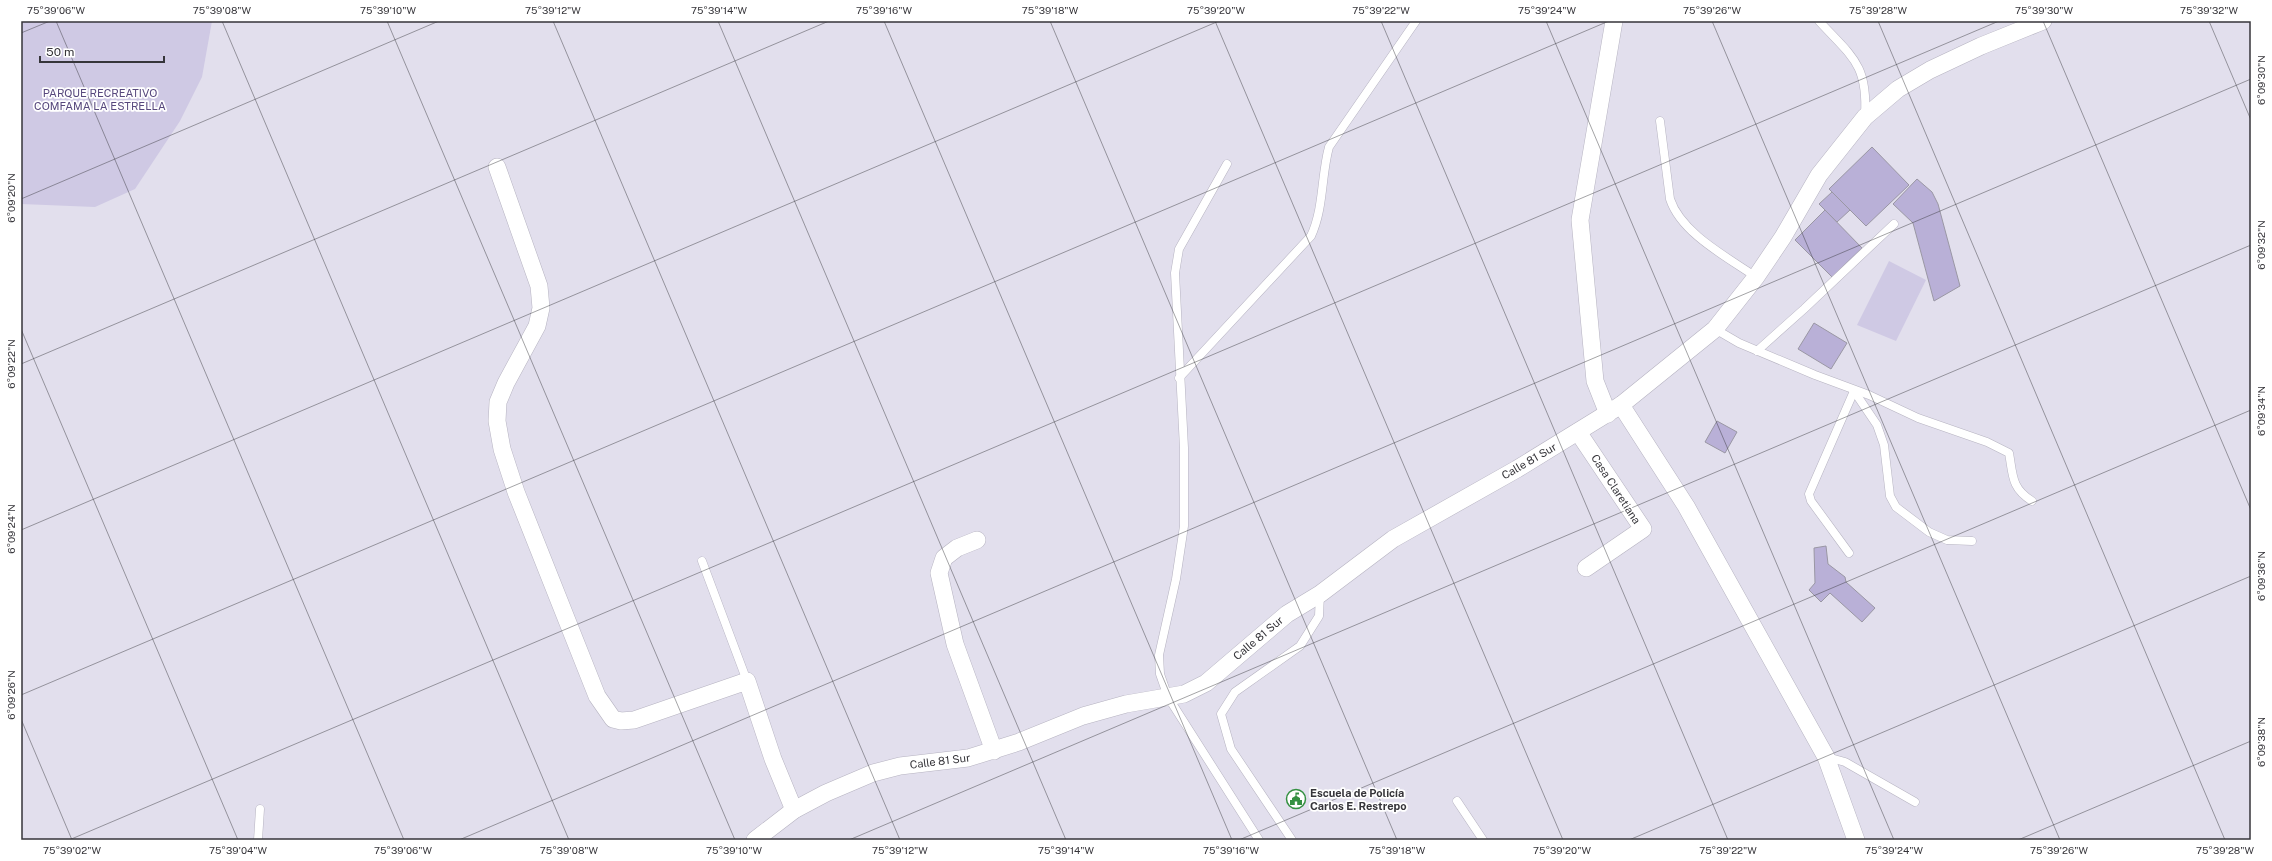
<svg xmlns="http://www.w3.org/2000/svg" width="2272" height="861" font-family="'Public Sans',sans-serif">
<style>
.green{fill:#cfc9e4}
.building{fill:#b9b0d7;stroke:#9a97a4}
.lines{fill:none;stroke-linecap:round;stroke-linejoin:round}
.lane-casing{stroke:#b6b3c1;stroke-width:9}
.street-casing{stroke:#b6b3c1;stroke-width:18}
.lane{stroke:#fff;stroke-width:8}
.street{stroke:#fff;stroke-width:17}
.ticks{fill:none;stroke:#36353a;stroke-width:1;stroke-opacity:0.45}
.labels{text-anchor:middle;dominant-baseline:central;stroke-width:3.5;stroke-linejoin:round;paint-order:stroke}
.park-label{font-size:11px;fill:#57487d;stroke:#fff}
.street-label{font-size:11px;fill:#36353a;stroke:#fff}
.poi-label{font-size:11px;font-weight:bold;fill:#36353a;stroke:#fff;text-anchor:start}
.neatline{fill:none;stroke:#36353a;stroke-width:1.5}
.ticks-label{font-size:10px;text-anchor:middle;fill:#36353a}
</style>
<rect width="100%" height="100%" fill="#e2dfed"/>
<g class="green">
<polygon points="21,21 212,21 202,77 180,121 135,189 95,207 21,204"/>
<polygon points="1889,261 1926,280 1896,341 1857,325"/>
</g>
<g class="building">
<polygon points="1872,147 1909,185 1866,226 1829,189"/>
<polygon points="1917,179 1932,192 1938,204 1960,286 1934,301 1913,223 1893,204"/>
<polygon points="1832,192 1850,210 1837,222 1819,204"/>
<polygon points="1825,210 1862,248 1832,277 1795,240"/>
<polygon points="1814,323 1847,343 1831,369 1798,349"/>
<polygon points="1717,421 1737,432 1725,453 1705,442"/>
<polygon points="1826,546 1828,564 1845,577 1846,582 1875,608 1862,622 1830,593 1821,602 1809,590 1815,583 1814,548"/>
</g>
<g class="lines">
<defs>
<g id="lane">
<path d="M1819,21C1852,57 1868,64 1865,116"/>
<path d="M1660,121L1670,199C1681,233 1727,257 1756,277"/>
<polyline points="1227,164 1179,249 1175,273 1184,448 1184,526 1176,579 1159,655 1160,674 1168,697 1259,840"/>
<path d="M1715,329L1739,343L1815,375L1869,395L1918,418L1987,442L2009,453C2013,475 2011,488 2032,501"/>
<polyline points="1757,351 1804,309 1894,224"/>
<path d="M1179,378L1311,236C1324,208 1321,176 1329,147L1416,21"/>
<polyline points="1854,391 1877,425 1884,445 1890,496 1896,507 1929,532 1947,540 1972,541"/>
<polyline points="1849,553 1811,501 1809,494 1854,391"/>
<polyline points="702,561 747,681"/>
<polyline points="1827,757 1845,762 1915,802"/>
<polyline points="1457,801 1483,840"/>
<polyline points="258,840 260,809"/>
<polyline points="1292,840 1231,749 1221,714 1235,692 1300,646 1319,616 1320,594"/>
</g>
<g id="street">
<polyline points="497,167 539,286 541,308 537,326 506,383 498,402 497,421 502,449 516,492 597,696 613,719 621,721 634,720 747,681 773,759 794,810"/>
<polyline points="1621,405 1686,506 1826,757 1856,840"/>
<polyline points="1608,414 1595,381 1580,220 1614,21"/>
<polyline points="1578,432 1643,529 1586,568"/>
<polyline points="977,540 957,548 944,558 939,573 955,644 994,751"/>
<polyline points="755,840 794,810 826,793 873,773 900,766 968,758 1019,742 1083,716 1126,704 1184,694 1206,683 1287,614 1320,594 1393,539 1517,469 1621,405 1715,329 1756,277 1783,237 1819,175 1865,117 1898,89 1930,70 1981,46 2043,21"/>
</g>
</defs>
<use href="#lane" class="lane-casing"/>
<use href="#street" class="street-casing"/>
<use href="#lane" class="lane"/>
<use href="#street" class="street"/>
</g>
<path class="ticks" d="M56,21L404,840M222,21L569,840M387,21L735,840M553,21L900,840M718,21L1066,840M884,21L1232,840M1050,21L1397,840M1215,21L1563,840M1381,21L1728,840M1546,21L1894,840M1712,21L2060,840M1878,21L2225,840M2043,21L2251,510M2209,21L2251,120M21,33L50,21M21,199L439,21M21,329L238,840M21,364L829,21M21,530L1219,21M21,695L1609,21M21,719L72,840M69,840L1999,21M459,840L2251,79M849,840L2251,245M1239,840L2251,410M1629,840L2251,576M2018,840L2251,741"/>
<defs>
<symbol id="civic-ring" viewBox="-11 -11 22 22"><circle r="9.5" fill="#fff" stroke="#349041" stroke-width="1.5"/><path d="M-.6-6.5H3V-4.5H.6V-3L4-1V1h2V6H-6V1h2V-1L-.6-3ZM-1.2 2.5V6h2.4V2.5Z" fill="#349041"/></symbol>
</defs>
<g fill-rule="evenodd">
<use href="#civic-ring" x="1285" y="788" width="22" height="22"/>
</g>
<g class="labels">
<g class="park-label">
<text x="100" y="93">PARQUE RECREATIVO<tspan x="100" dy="13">COMFAMA LA ESTRELLA</tspan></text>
</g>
<g class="street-label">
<text transform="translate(1529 461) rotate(-30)">Calle 81 Sur</text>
<text transform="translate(1616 489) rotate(57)">Casa Claretiana</text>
<text transform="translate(1258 638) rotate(-40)">Calle 81 Sur</text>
<text transform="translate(940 761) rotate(-7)">Calle 81 Sur</text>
</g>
<g class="poi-label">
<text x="1310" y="793">Escuela de Policía<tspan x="1310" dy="13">Carlos E. Restrepo</tspan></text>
</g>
</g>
<rect width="2272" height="861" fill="none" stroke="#ffffff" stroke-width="44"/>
<path d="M40 56v6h124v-6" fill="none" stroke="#36353a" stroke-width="2"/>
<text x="46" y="56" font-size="12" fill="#36353a" stroke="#ffffff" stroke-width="3" paint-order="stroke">50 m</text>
<rect x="22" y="22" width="2228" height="817" class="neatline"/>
<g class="ticks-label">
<text x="56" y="14">75°39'06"W</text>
<text x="222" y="14">75°39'08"W</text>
<text x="388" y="14">75°39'10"W</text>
<text x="553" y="14">75°39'12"W</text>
<text x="719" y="14">75°39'14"W</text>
<text x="884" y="14">75°39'16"W</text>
<text x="1050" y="14">75°39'18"W</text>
<text x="1216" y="14">75°39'20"W</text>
<text x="1381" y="14">75°39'22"W</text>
<text x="1547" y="14">75°39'24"W</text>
<text x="1712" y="14">75°39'26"W</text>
<text x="1878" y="14">75°39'28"W</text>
<text x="2044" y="14">75°39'30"W</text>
<text x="2209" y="14">75°39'32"W</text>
<text transform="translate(2261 80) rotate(-90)" y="4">6°09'30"N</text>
<text transform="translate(11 198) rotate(-90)" y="4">6°09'20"N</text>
<text transform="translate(2261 245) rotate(-90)" y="4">6°09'32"N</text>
<text transform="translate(11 364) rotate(-90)" y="4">6°09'22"N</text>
<text transform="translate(2261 411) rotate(-90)" y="4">6°09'34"N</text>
<text transform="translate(11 529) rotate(-90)" y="4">6°09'24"N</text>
<text transform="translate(2261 576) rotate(-90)" y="4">6°09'36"N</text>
<text transform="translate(11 695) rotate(-90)" y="4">6°09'26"N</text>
<text transform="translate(2261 742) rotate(-90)" y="4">6°09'38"N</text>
<text x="72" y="854">75°39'02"W</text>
<text x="238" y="854">75°39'04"W</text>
<text x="403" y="854">75°39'06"W</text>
<text x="569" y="854">75°39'08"W</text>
<text x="734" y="854">75°39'10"W</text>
<text x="900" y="854">75°39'12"W</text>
<text x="1066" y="854">75°39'14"W</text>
<text x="1231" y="854">75°39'16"W</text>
<text x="1397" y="854">75°39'18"W</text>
<text x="1562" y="854">75°39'20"W</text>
<text x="1728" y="854">75°39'22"W</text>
<text x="1894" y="854">75°39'24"W</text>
<text x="2059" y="854">75°39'26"W</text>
<text x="2225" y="854">75°39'28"W</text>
</g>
</svg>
